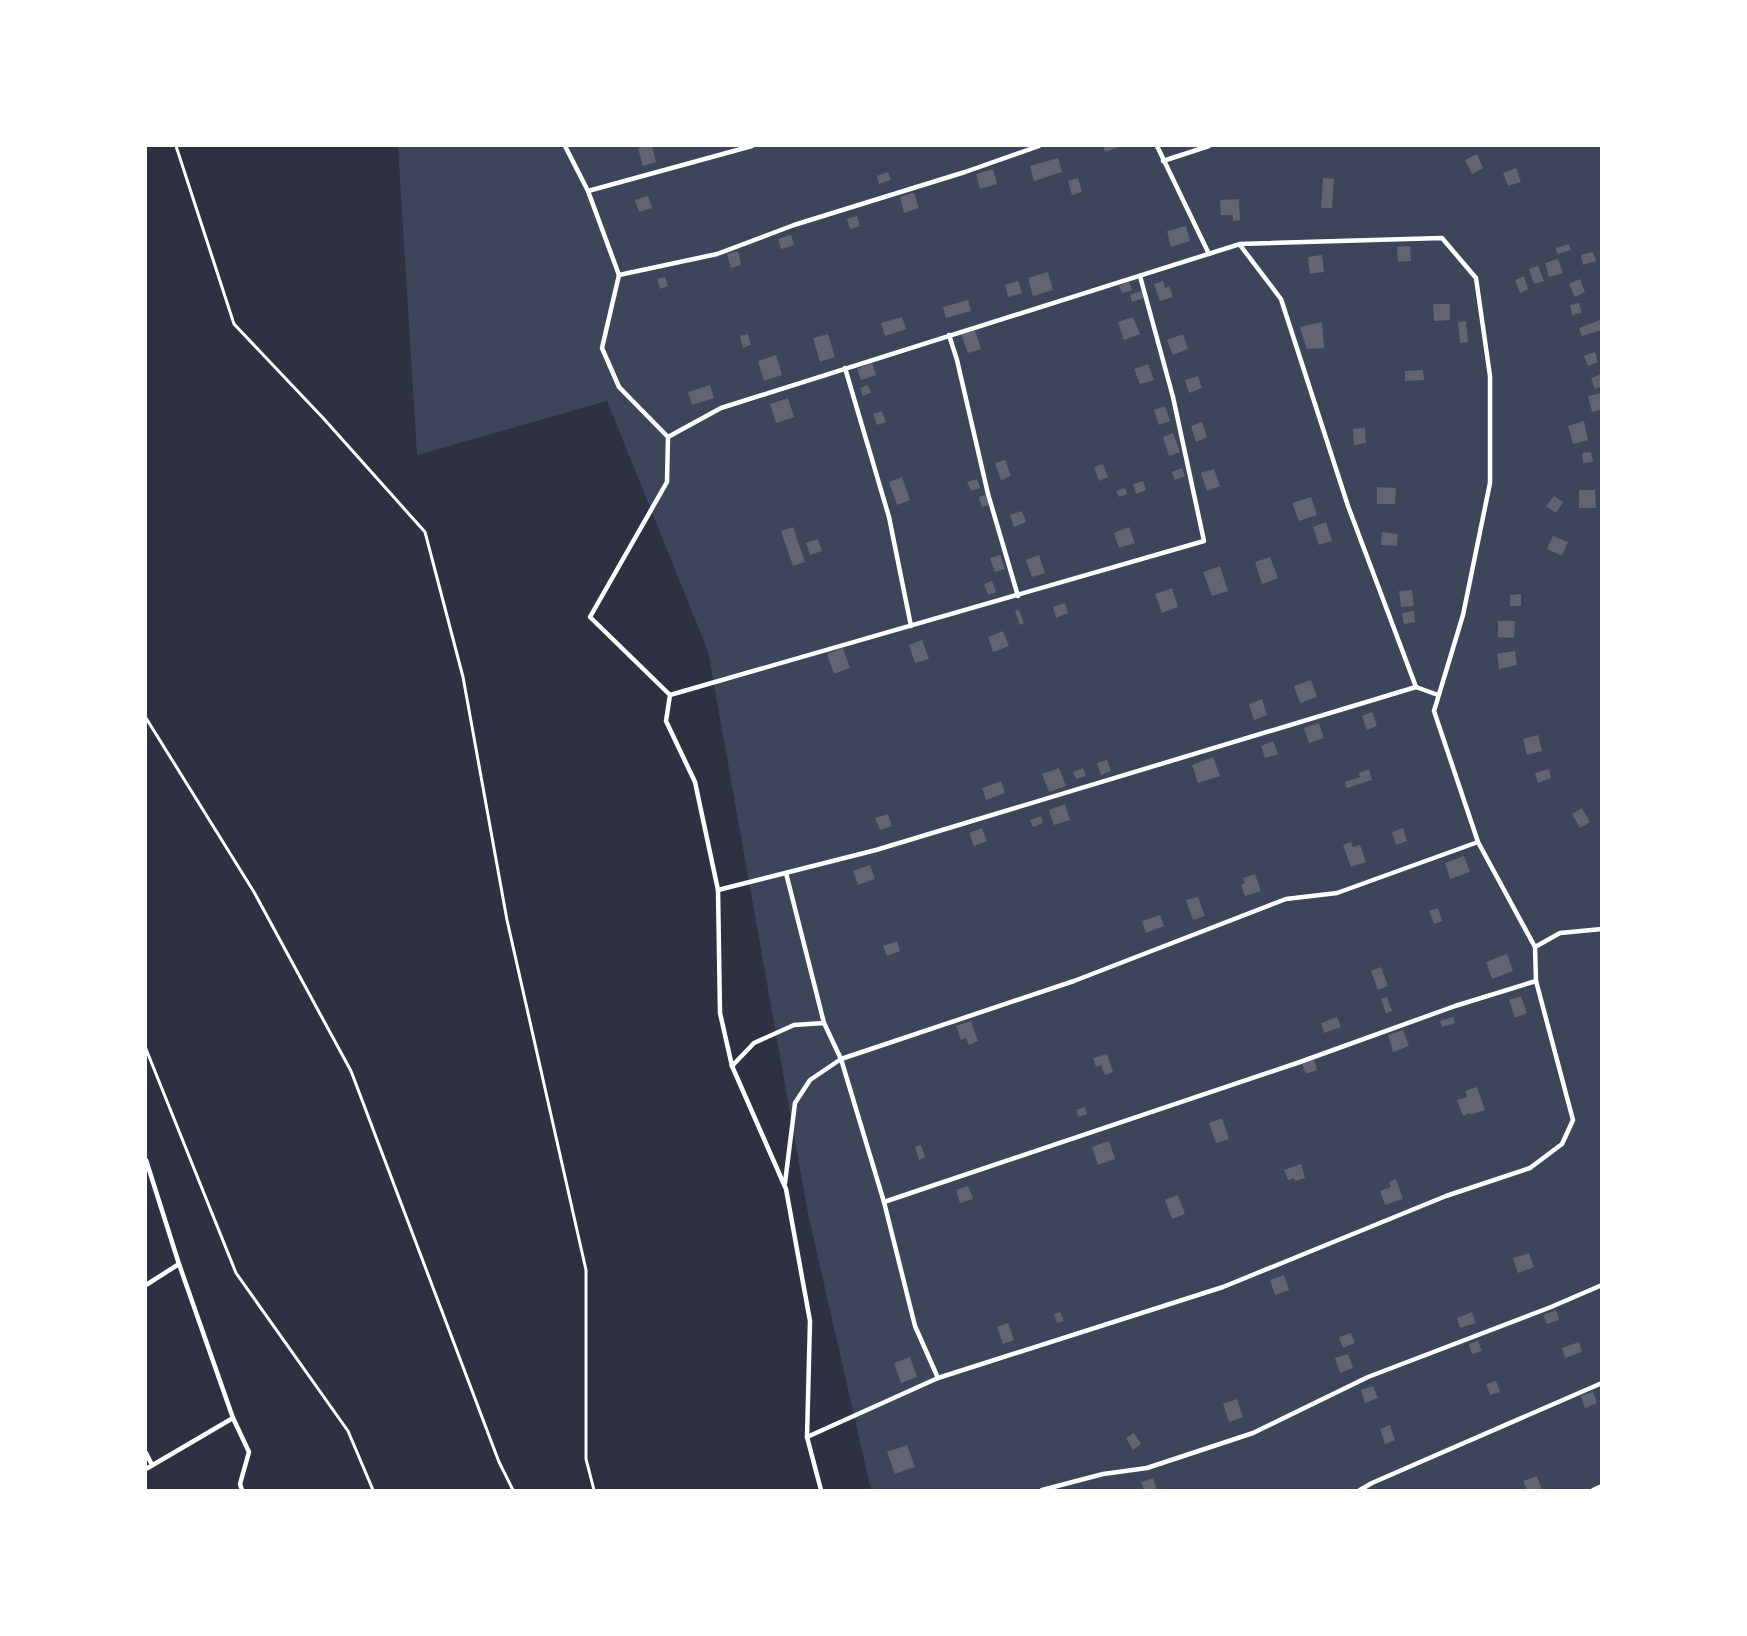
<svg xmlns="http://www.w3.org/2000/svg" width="1747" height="1636" font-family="'IBM Plex Sans',sans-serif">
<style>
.green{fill:#3c4559}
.building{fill:#626471}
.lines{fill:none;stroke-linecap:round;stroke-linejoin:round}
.path{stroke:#fff;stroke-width:3}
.service{stroke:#fff;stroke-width:4.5}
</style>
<rect width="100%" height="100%" fill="#2d3142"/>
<polygon class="green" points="398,146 1601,146 1601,1490 871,1490 808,1214 708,651 607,401 417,455"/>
<g class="building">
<polygon points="644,146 652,146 656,162 643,166 638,148"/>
<polygon points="1103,146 1123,146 1105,152"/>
<polygon points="1477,154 1483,168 1472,174 1465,160"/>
<polygon points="1058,158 1062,172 1034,181 1030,166"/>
<polygon points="1516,168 1521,182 1508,186 1503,173"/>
<polygon points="993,169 997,184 980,189 976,174"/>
<polygon points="888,172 891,180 879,184 877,176"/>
<polygon points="1078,178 1082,192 1072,195 1068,181"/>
<polygon points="1323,178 1334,179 1332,208 1321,208"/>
<polygon points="914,193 919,208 904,213 900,197"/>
<polygon points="648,196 652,208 639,212 635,200"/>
<polygon points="1239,199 1240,220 1233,221 1233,215 1221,215 1220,200"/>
<polygon points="857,216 860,226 850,229 847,219"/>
<polygon points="1186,226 1190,241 1171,247 1167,231"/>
<polygon points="791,235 794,245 781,249 778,239"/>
<polygon points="1569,244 1571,250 1557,254 1556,248"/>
<polygon points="1410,246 1411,261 1398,262 1397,247"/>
<polygon points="738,251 741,265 731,268 727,254"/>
<polygon points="1593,252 1596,261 1583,265 1581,255"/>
<polygon points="1322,255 1324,272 1310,274 1308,257"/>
<polygon points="1558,259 1563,273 1549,277 1545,263"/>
<polygon points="1538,266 1544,281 1534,284 1529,269"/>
<polygon points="1048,272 1053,290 1033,296 1028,278"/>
<polygon points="1524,276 1528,289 1520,293 1515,280"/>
<polygon points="665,277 668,286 660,289 657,279"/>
<polygon points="1580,279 1585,292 1575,297 1569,284"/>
<polygon points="1018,281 1022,293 1008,297 1005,285"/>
<polygon points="1163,281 1165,288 1169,286 1173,297 1160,301 1154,284"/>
<polygon points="1129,282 1132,290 1122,293 1119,286"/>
<polygon points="1141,291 1144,298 1132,302 1130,295"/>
<polygon points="968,300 971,311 946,318 943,307"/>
<polygon points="1579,303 1582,313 1572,315 1570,305"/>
<polygon points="1433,304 1450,304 1450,320 1434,321"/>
<polygon points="902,317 906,329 885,336 881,323"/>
<polygon points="1133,317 1140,334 1124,340 1118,322"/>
<polygon points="1600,320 1602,330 1582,336 1579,328"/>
<polygon points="1466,321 1468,342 1460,343 1458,322"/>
<polygon points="1322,322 1324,348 1307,349 1300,327"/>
<polygon points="975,330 981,349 968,353 961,334"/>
<polygon points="748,334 751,345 743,348 740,336"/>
<polygon points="828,334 835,357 820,362 813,338"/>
<polygon points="1183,334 1188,349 1173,355 1167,340"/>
<polygon points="1595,352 1598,362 1588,366 1584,356"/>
<polygon points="776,355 782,375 764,381 758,361"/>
<polygon points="872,363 876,375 861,380 857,369"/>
<polygon points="1148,364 1154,380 1140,384 1134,369"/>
<polygon points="1423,370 1424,380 1405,381 1405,371"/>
<polygon points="1602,374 1602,386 1595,389 1591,378"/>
<polygon points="1198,376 1202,388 1189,393 1185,380"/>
<polygon points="710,385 714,398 692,405 688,392"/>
<polygon points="868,385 871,393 863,396 860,388"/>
<polygon points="1602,393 1602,409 1592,412 1588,396"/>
<polygon points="788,398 794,417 776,423 770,404"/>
<polygon points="1165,406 1170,421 1159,425 1154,410"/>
<polygon points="882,411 886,422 877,425 873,414"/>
<polygon points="1584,421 1588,440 1573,444 1568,426"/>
<polygon points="1202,422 1207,437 1196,442 1191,426"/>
<polygon points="1365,428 1366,443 1354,445 1353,429"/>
<polygon points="1173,433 1180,452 1169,456 1163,437"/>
<polygon points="1591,452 1593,462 1583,463 1582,453"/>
<polygon points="1005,460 1011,476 1001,480 995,463"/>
<polygon points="1103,464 1108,477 1099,481 1094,467"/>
<polygon points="1182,468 1185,476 1175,480 1172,472"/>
<polygon points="1214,469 1220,486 1207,491 1201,473"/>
<polygon points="902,477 910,500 897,505 889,482"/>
<polygon points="977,479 980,488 971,491 967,482"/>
<polygon points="1143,481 1146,490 1136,494 1133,484"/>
<polygon points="1377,487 1396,488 1395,504 1377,504"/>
<polygon points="1125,488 1127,494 1119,497 1116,491"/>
<polygon points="1579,490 1595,490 1596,508 1579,508"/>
<polygon points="985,495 989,505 982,507 979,497"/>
<polygon points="1554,496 1563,502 1556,513 1546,506"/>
<polygon points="1311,497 1317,515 1299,521 1292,503"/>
<polygon points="1022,511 1026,522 1014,527 1010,515"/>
<polygon points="1326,522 1332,541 1319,545 1313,527"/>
<polygon points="793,527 805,562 793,566 781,531"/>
<polygon points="1129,527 1135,543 1119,548 1114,533"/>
<polygon points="1382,532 1398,534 1397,546 1381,545"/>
<polygon points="1553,536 1568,542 1562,556 1547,549"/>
<polygon points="818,539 822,551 810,555 806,543"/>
<polygon points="1000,555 1005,569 995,572 990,558"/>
<polygon points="1039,555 1045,573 1032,577 1026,560"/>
<polygon points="1270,557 1278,578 1262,584 1255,562"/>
<polygon points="1220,566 1228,591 1212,596 1203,572"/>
<polygon points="992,581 996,592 988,595 984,584"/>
<polygon points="1172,588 1178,607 1162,613 1155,594"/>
<polygon points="1412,590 1414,606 1401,607 1399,591"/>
<polygon points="1521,594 1521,606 1510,606 1510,595"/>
<polygon points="1065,603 1068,613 1056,618 1053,607"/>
<polygon points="1019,610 1024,623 1020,625 1015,611"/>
<polygon points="1414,611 1415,622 1404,624 1402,613"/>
<polygon points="1498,621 1515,621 1514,638 1498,637"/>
<polygon points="1003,631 1009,646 993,652 988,637"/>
<polygon points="922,640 929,659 915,663 909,645"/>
<polygon points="843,648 850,668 834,674 827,654"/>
<polygon points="1515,651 1517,665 1499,669 1497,654"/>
<polygon points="1311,680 1317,697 1300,703 1294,686"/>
<polygon points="1262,699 1267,715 1254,720 1249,704"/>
<polygon points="1372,712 1377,726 1367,730 1362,716"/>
<polygon points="1319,723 1324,738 1309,743 1304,728"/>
<polygon points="1538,735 1542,751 1527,755 1523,739"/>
<polygon points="1273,741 1278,754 1265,758 1261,746"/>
<polygon points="1213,757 1220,776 1198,783 1192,765"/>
<polygon points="1107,760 1111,771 1101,775 1097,763"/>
<polygon points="1059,768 1066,786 1049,792 1042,774"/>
<polygon points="1083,768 1086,776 1076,779 1073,772"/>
<polygon points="1369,769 1372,780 1347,788 1345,782 1360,777 1359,773"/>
<polygon points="1549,769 1551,778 1538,783 1535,773"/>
<polygon points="1001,781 1005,793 986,800 982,788"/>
<polygon points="1065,804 1070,820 1054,825 1049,810"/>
<polygon points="1582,808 1590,822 1580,828 1572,814"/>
<polygon points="888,814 892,826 880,830 875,818"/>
<polygon points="1041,816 1043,823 1033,827 1030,820"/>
<polygon points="982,828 987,841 974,846 969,833"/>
<polygon points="1403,828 1407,841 1396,845 1392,832"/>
<polygon points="1351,842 1353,847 1360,845 1366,862 1351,867 1343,845"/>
<polygon points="1464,856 1470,872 1450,879 1445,863"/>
<polygon points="870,865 875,879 858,885 853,871"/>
<polygon points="1255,874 1261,891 1245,896 1241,885 1245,883 1243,878"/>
<polygon points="1198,897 1205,916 1193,920 1186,900"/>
<polygon points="1438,908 1442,921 1434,924 1429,911"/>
<polygon points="1160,915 1164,926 1146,933 1142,921"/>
<polygon points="897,941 900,951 887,956 883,946"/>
<polygon points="1507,954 1513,971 1492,979 1486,962"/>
<polygon points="1381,967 1388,986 1378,990 1371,971"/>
<polygon points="1521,996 1527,1013 1515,1018 1509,1000"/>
<polygon points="1387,997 1392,1011 1386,1013 1381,999"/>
<polygon points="1337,1017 1341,1027 1324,1033 1321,1023"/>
<polygon points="1453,1017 1455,1023 1442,1027 1440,1021"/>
<polygon points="971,1021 978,1041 969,1045 966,1038 961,1040 956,1026"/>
<polygon points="1403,1030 1409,1046 1393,1052 1388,1035"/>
<polygon points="1107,1054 1113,1072 1105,1075 1101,1065 1096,1067 1093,1058"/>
<polygon points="1314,1060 1317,1070 1306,1074 1302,1064"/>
<polygon points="1477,1087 1485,1110 1471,1115 1470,1113 1463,1116 1457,1100 1467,1097 1465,1091"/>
<polygon points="1085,1107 1087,1114 1078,1117 1076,1110"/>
<polygon points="1222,1118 1229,1139 1216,1143 1209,1123"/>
<polygon points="1109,1141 1115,1159 1098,1165 1092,1147"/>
<polygon points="921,1145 925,1157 919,1160 915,1147"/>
<polygon points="1301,1164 1305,1178 1295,1181 1294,1178 1288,1180 1284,1170"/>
<polygon points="1396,1179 1403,1199 1385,1205 1380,1191 1391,1187 1389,1182"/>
<polygon points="968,1186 973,1199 960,1203 956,1190"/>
<polygon points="1178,1195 1185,1214 1172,1219 1165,1200"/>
<polygon points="1529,1253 1534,1267 1518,1273 1513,1258"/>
<polygon points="1284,1275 1289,1290 1275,1295 1270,1280"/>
<polygon points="1556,1310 1559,1320 1547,1324 1543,1315"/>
<polygon points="1060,1312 1064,1321 1057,1323 1054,1314"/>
<polygon points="1472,1312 1476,1323 1460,1328 1457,1318"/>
<polygon points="1008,1323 1014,1340 1003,1344 997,1327"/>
<polygon points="1351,1333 1355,1343 1343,1348 1339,1337"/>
<polygon points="1478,1341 1482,1351 1472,1354 1469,1344"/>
<polygon points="1579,1342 1582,1352 1565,1358 1562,1348"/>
<polygon points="1348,1354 1353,1368 1340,1373 1335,1358"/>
<polygon points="910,1357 917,1377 901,1383 894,1363"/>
<polygon points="1496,1381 1500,1392 1490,1395 1486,1384"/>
<polygon points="1373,1386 1378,1398 1365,1403 1361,1390"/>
<polygon points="1593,1392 1597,1403 1585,1408 1581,1396"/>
<polygon points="1237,1399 1243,1417 1229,1422 1223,1404"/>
<polygon points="1390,1425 1395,1440 1385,1444 1380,1429"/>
<polygon points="1134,1433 1141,1444 1133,1450 1126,1438"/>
<polygon points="907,1445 915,1467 895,1474 887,1452"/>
<polygon points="1537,1476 1542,1490 1527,1490 1523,1481"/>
<polygon points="1153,1478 1157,1490 1144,1490 1141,1482"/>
</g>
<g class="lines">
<g class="path">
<polyline points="176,146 234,324 324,419 425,532 463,677 507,920 586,1270 586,1459 594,1490"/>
<polyline points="146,718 254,892 351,1071 499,1462 513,1490"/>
<polyline points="146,1049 236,1273 348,1431 373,1490"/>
</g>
<g class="service">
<polyline points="565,146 588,191 619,275 602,348 619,387 668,437 667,482 590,617 670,695 666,721 695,782 718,890 720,1013 732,1066 786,1189 810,1321 807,1437 938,1378 1223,1287 1446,1196 1530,1168 1562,1144 1573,1120 1536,981 1535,947 1478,842 1434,711 1463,615 1490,483 1490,376 1476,278 1442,238 1240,244 721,408 668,437"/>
<polyline points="1157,146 1209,254"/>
<polyline points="1163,161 1209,146"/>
<polyline points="588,191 752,146"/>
<polyline points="619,275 717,254 794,225 965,172 1039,146"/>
<polyline points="949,335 957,360 988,494 1018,596"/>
<polyline points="845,368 889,517 911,626"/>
<polyline points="1416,687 1438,695"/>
<polyline points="670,695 1204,541 1173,397 1140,276"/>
<polyline points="786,873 824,1023 841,1059 1074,981 1286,899 1337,893 1478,842"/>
<polyline points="718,890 876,850 1416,687 1348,506 1281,299 1240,245"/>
<polyline points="1535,947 1560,933 1602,929"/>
<polyline points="732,1066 754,1043 794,1025 824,1023"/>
<polyline points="146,1160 179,1264 233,1418 249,1452 240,1484 242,1490"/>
<polyline points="785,1183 795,1103 810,1080 841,1059 884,1202 915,1326 938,1378"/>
<polyline points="884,1202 1300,1062 1455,1006 1536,981"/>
<polyline points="146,1285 179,1264"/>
<polyline points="807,1437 821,1490"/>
<polyline points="146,1453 152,1465"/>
<polyline points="146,1469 233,1418"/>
<polyline points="1042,1490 1103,1474 1147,1468 1253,1433 1368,1377 1551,1307 1602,1285"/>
<polyline points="1360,1490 1372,1483 1602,1383"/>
<polyline points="1593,1490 1602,1486"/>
</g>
</g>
<rect width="1747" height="1636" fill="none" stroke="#ffffff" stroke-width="294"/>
</svg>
